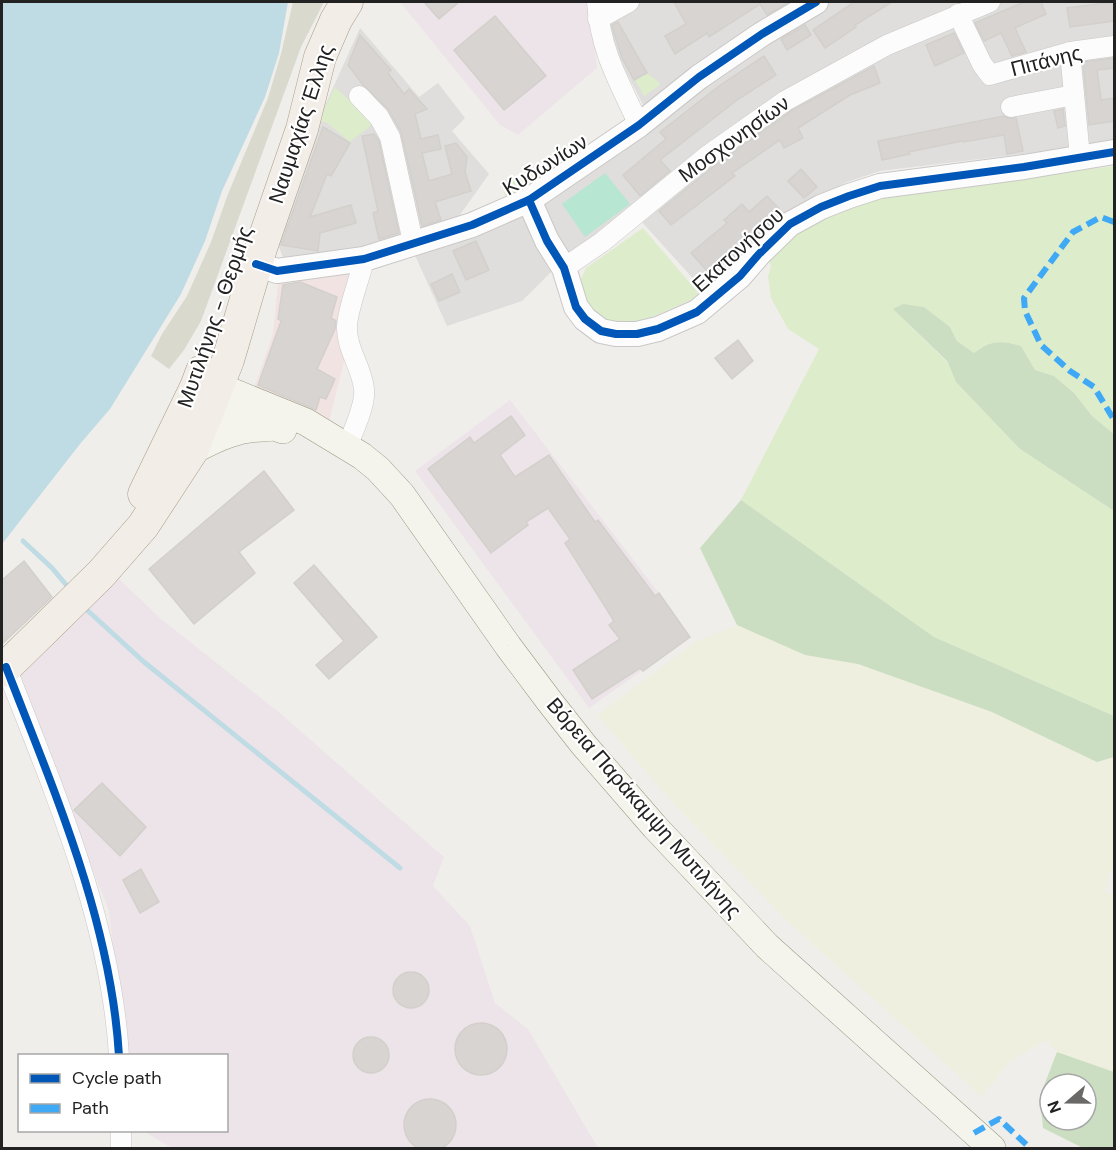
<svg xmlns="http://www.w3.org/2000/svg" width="1116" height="1150" font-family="'DM Sans',sans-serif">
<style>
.residential{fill:#dfdedc}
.commercial{fill:#f1e3e1}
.industrial{fill:#ede4e9}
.construction{fill:#d9d9cd}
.farmland{fill:#efefdf}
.grass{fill:#ddeccb}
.forest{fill:#cbdec1;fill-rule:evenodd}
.pitch{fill:#b7e6d2}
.water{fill:#bfdbe3}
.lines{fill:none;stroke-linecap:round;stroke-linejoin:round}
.stream{stroke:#bfdbe3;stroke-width:5}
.building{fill:#d7d4d2;stroke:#d3d0cc;stroke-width:1.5}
.minor-casing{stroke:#c9c8c7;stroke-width:21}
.tertiary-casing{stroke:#c9c8c7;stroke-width:26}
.secondary-casing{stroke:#999a82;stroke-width:28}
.primary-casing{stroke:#a79c86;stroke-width:33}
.minor{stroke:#fdfcfc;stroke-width:20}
.tertiary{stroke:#fdfcfc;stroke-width:24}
.secondary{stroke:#f4f4ed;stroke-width:27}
.primary{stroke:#f3ede7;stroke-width:32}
.quiet{stroke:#3fa9f5;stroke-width:6;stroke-dasharray:12 6;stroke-linecap:butt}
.cycleway-casing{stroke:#fff;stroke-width:11}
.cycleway{stroke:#0057b8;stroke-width:8}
.labels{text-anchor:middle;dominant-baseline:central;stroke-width:4.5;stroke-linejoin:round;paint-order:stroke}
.street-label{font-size:21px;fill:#222;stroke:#fff}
</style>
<rect width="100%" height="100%" fill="#f0eeeb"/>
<g class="residential">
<polygon points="601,2 1114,2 1114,143 880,171 847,182 818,198 708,295 640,220 564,259 522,301 447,326 413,251 540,207 603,162 652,122 602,26"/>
<polygon points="360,28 419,97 438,83 465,118 452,131 489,174 452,226 360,249 290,261 283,257 279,247 280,226 314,130"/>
</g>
<polygon class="commercial" points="354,270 343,319 344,362 328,426 253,391 273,334 279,273"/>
<g class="industrial">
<polygon points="400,2 590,2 597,68 518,135 500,125"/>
<polygon points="510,400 659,593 690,637 589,708 415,471"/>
<polygon points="116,576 160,618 281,714 444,857 433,886 470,926 495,1003 528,1029 598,1148 172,1148 143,1131 226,1130 226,1056 125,1055 109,911 18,679"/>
</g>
<polygon class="construction" points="293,2 324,2 301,47 201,321 184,350 169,369 151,356 162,334 187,296 211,242 228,194 268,98 281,54"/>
<polygon class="farmland" points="737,625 805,655 858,664 992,712 1097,762 1114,757 1114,861 1105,892 1114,895 1114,1072 1057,1052 1046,1040 1009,1062 982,1097 786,920 671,801 597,715 697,641"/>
<g class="grass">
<polygon points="647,73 661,84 644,96 635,80"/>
<polygon points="335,87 374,123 350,142 327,123 319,120"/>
<polygon points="577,159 578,160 505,196 501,181"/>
<path d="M1114,166V434L1092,416L1074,393L1054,376L1035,370L1021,346C1003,340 989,341 974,353L957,341L950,327L924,307L904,320L947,362L956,382L1020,449L1114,511V716L934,637L741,500L819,349L788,329L771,298L768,277L771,266L767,257L799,228L877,196Z"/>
<polygon points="643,228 701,296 628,327 597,323 575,292 586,268"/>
</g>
<g class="forest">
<path d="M903,304L924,307L950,327L957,341L974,353C990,340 1002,340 1021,346L1035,370L1054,376L1074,393L1092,416L1114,434V511L1020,449L956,382L947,361L893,309Z"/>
<polygon points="741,500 934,637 1114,716 1114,757 1097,762 992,712 858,664 805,655 737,625 700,548"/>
<path d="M1057,1052L1114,1072V1148H1083L1043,1128L1040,1096ZM1050,1084H1086V1120H1050Z"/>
</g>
<polygon class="pitch" points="605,173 630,204 585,237 562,204"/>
<polygon class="water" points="2,2 288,2 279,53 265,97 222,191 205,241 181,294 110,409 80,444 2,544"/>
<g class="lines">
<g class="stream">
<polyline points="23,541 52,568 68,587"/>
<polyline points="87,610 144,662 400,868"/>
</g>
</g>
<g class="building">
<polygon points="424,2 459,2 439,19"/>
<polygon points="674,2 789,2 767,15 760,4 709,37 707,33 675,54 665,36 686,24"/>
<polygon points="854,2 892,2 855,25 856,27 825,48 813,30"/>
<polygon points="1024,2 1041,2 1046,14 1015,28 1026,52 1012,56 1001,33 984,41 975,23"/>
<polygon points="1114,2 1114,21 1070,27 1067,8"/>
<polygon points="495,16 546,76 504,110 454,50"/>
<polygon points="618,22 647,73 634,80 622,58 614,33 612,25"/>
<polygon points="805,25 811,35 787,50 781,39"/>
<polygon points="954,33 964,53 935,66 926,45"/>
<polygon points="360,35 391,70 388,73 404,94 409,89 427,109 415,114 421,139 438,135 441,149 422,153 429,181 452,174 445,146 456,143 467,157 465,172 471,191 435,202 441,220 422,226 401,132 388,109 363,85 348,65"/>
<polygon points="764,56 776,75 737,100 660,160 670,171 640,196 623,175 666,139 660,132 719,86"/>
<polygon points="1114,58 1114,68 1097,70 1101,100 1114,98 1114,121 1089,125 1083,62"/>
<polygon points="874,66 880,83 850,95 798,128 803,138 784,148 780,140 732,173 735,176 671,225 659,211 714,166 791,111"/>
<polygon points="1063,109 1065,126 1058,128 1054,111"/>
<polygon points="1004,116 1008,118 1016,118 1023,151 1007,154 1004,135 963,142 962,141 909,152 910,154 882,160 878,141"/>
<polygon points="323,127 350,143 331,176 327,174 310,217 351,205 356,223 320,233 318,251 281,245"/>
<polygon points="374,134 379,141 399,233 379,239 373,213 378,211 362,136"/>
<polygon points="801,169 817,187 804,198 788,181"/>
<polygon points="767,196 782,212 714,279 691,253 727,223 724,220 742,204 749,212"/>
<polygon points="476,241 489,270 466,280 453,251"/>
<polygon points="452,274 460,292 439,301 431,284"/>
<polygon points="300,282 337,297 331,318 336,321 335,329 317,369 335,379 326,399 320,397 316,410 258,385 281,321 278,319 283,285"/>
<polygon points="738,340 753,361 732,379 715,358"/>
<polygon points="511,416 525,435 500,455 515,477 549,455 595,522 598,520 655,596 659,593 690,637 643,671 640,668 592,699 573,670 620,639 609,625 614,621 565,543 570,539 548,508 526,522 528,525 491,553 428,469 470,437 474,443"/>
<polygon points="264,471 294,510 239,552 255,573 194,624 149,569"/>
<polygon points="24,561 52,597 2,644 2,580"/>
<polygon points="314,565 377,637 329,679 316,665 344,641 294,583"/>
<polygon points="102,783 146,827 120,856 74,810"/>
<polygon points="141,869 159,902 140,913 123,880"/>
<circle cx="411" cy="990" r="18"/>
<circle cx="481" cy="1049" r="26"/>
<circle cx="371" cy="1055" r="18"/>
<circle cx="430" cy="1125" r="26"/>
</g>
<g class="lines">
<defs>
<g id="minor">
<path d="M597,2C600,50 619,82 639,125"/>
<polyline points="958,14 982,64 990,75 1070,52 1114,46"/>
<polyline points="598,19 629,2"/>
<polyline points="1070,52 1080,157"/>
<polyline points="359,96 379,117 390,137 413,242"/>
<polyline points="1011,107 1074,95"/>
<polyline points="564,268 602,242 707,156 785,101 887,45 990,2"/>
<path d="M347,447C353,431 366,405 364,389C362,367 346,349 347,326C348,307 360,279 364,259"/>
<path d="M6,667C54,791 111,921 119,1056"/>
<polyline points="121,1130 121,1148"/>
</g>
<g id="tertiary">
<polyline points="529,200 547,241 564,268 576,307 585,319 601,331 616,334 637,334 658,329 697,312 740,276 759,254 790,224 821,207 849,196 880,186 1024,167 1114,152"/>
<polyline points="256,264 277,271 364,259 472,225 529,200 639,125 699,77 762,34 816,2"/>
</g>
<g id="secondary">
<polyline points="198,387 218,386 306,422 362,456 378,469 402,495 508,646 550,702 583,744 655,827 767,946 992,1148"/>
<polyline points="198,389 211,405 283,430"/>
<path d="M192,451C217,438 239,427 267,428"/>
</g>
<g id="primary">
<polyline points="144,494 196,387 202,371"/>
<polyline points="2,671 101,574 143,526 192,451 228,360 262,245 302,129 320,57 336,20 347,2"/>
</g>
</defs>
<use href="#minor" class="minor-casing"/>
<use href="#tertiary" class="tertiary-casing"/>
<use href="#secondary" class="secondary-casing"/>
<use href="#primary" class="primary-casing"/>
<use href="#minor" class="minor"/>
<use href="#tertiary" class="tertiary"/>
<use href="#secondary" class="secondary"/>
<use href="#primary" class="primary"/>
<g class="quiet">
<polyline points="1114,222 1101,217 1073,232 1024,298 1025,311 1041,345 1070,371 1094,387 1114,420"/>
<polyline points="974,1133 999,1119 1030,1148"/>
</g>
<defs>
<g id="cycleway">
<polyline points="529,200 547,241 564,268 576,307 585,319 601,331 616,334 637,334 658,329 697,312 740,276 759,254 790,224 821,207 849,196 880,186 1024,167 1114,152"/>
<polyline points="256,264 277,271 364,259 472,225 529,200 639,125 699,77 762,34 816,2"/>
<path d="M6,667C54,791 111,921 119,1056"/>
</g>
</defs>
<use href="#cycleway" class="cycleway-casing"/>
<use href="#cycleway" class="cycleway"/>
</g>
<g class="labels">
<g class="street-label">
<text transform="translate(1046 61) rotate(-14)">Πιτάνης</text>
<text transform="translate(301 124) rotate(-72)">Ναυμαχίας Έλλης</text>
<text transform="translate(734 139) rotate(-36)">Μοσχονησίων</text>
<text transform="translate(545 165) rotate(-32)">Κυδωνίων</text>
<text transform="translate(738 250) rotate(-42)">Εκατονήσου</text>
<text transform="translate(215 317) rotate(-71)">Μυτιλήνης - Θερμής</text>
<text transform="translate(644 808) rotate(49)">Βόρεια Παράκαμψη Μυτιλήνης</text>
</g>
</g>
<rect width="1116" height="1150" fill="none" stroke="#222222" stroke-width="6"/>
<rect x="18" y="1054" width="210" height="78" fill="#ffffff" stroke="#a7a7a7" stroke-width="1.5"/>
<rect x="30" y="1074" width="30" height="9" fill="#0057b8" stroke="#a7a7a7" stroke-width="1.5"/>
<text x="72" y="1084" font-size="18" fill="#222222">Cycle path</text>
<rect x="30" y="1104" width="30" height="9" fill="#3fa9f5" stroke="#a7a7a7" stroke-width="1.5"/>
<text x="72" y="1114" font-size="18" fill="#222222">Path</text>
<g transform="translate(1068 1102) rotate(250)"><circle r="28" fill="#ffffff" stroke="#a7a7a7" stroke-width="1.5"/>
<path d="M0-4.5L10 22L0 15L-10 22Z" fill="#6a6968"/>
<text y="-9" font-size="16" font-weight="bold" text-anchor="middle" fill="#222222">N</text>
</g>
</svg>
